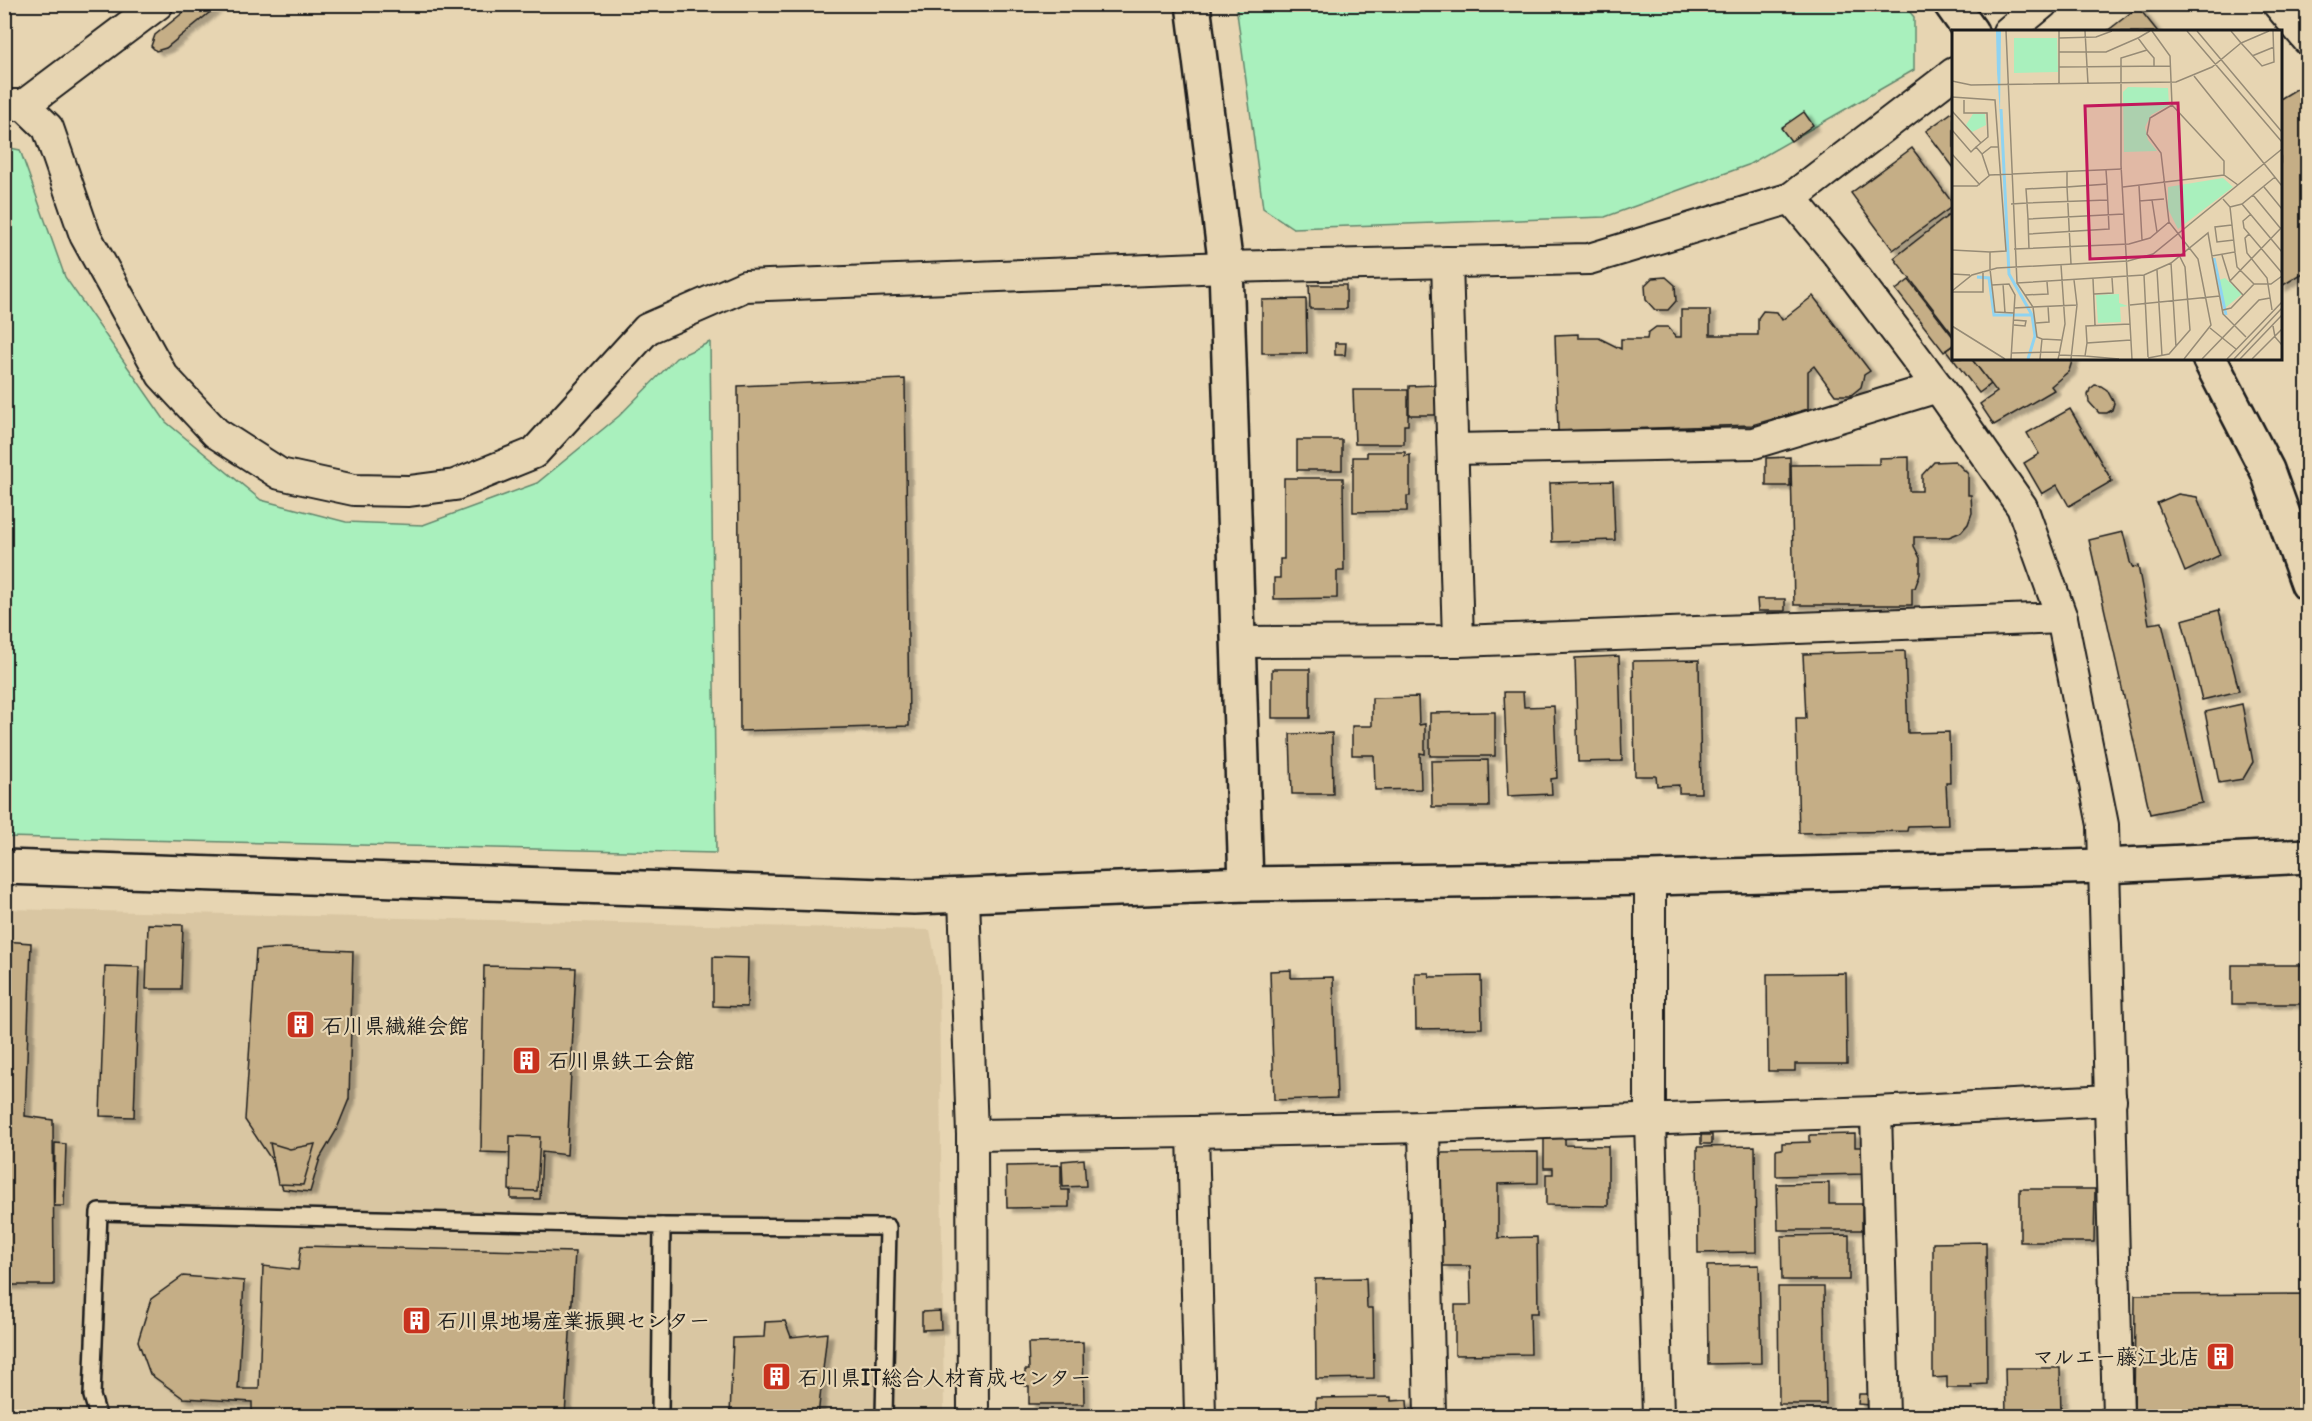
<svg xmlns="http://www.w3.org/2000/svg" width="2312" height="1421" font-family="Delius,'Klee One',sans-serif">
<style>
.built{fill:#d9c6a2}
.green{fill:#a9f0bd;stroke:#62866c;stroke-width:1.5}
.building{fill:#c5ae86;stroke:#1c1c1c;stroke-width:1.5;filter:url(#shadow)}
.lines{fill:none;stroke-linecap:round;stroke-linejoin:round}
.lane-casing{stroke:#1c1c1c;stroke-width:20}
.street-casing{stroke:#1c1c1c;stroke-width:34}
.secondary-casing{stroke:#1c1c1c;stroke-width:38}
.lane{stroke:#e7d5b2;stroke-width:15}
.street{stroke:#e7d5b2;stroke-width:30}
.secondary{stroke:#e7d5b2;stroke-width:33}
.labels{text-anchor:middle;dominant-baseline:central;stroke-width:4.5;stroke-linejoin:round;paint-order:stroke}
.poi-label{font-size:21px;font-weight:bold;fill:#1c1c1c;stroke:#e7d5b2;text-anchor:start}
.inset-river{fill:none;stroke:#8fd3f1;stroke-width:3}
.inset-road{fill:none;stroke:#968b76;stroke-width:1.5}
.view{fill:#c2185b;fill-opacity:0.15;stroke:#c2185b;stroke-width:3}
.inset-edge{fill:none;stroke:#1c1c1c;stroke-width:3}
</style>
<defs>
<filter id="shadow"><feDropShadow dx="6" dy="4" stdDeviation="1.5" flood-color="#0004"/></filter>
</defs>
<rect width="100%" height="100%" fill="#e7d5b2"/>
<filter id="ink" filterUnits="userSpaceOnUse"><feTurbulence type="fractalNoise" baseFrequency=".0167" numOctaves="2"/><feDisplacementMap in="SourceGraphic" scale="12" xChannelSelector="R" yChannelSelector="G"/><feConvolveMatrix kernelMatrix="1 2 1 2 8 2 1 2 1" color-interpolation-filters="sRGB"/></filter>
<g filter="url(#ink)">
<polygon class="built" points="5,909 930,930 939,978 944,1416 5,1416"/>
<g class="green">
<polygon points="1236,5 1904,5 1914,17 1914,70 1748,165 1605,217 1293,228 1263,208"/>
<polygon points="5,147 20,150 65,277 166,422 261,500 346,522 423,525 537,483 619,416 676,358 710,342 716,853 5,837"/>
</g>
<g class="building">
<polygon points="194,4 220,4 166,48 156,51 151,46 155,35"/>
<polygon points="2138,7 2158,32 2106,32"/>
<polygon points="2308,82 2308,270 2280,287 2280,99"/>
<polygon points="1954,111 1954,168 1926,131"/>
<polygon points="1804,112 1813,125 1791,141 1781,128"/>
<polygon points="1912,148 1954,205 1893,250 1851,193"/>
<polygon points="1954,211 1954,336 1894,258"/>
<polygon points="1666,277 1675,285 1676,301 1668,310 1655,310 1646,300 1645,285 1652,278"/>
<polygon points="1909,280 1954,338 1954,344 1944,352 1896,290"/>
<polygon points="1309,285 1346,285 1346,309 1310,309"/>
<polygon points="1813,296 1870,371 1864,375 1861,387 1851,395 1835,395 1814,366 1808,371 1808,409 1752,425 1558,431 1555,335 1578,334 1578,338 1599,338 1621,349 1621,339 1647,339 1648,333 1656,327 1668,327 1676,337 1681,337 1681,310 1710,310 1710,335 1758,335 1758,318 1763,311 1777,312 1782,320"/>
<polygon points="1306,299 1307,353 1262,353 1262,300"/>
<polygon points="1335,343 1346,343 1345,355 1335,355"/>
<polygon points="1954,345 1954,358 1971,358 1991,384 1979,393 1946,350"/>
<polygon points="1971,358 2073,358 2069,371 2051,386 2054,390 1994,425 1980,404 1997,392"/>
<polygon points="905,379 909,726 740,731 738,386"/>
<polygon points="1435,385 1436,415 1409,415 1409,386"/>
<polygon points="2095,385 2101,386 2107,390 2114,403 2112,410 2107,413 2099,413 2089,402 2088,395 2090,389"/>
<polygon points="1353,390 1408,390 1408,425 1404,425 1404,444 1355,444"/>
<polygon points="2070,409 2112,481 2069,506 2057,485 2042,494 2024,463 2039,454 2027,433"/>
<rect x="1297" y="440" width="45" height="30"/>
<polygon points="1367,452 1405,452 1405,456 1410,455 1410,496 1407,496 1407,511 1353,512 1353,457 1367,457"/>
<polygon points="1790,457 1790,486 1766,486 1766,458"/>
<polygon points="1909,457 1909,491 1922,491 1922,475 1934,462 1955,461 1968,474 1968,495 1971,495 1972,513 1968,524 1961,532 1949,537 1914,537 1914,546 1920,558 1920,574 1915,588 1912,588 1912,605 1794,605 1791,465 1879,464 1879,458"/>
<polygon points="1284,478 1343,478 1344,571 1337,571 1337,598 1274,599 1274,578 1280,578 1280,559 1284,559"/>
<polygon points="1613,481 1615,540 1552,542 1550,483"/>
<polygon points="2178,494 2197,497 2220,555 2185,572 2157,503"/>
<polygon points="2123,532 2130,562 2133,568 2138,566 2149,624 2162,622 2202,803 2150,814 2089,540"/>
<polygon points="1757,599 1785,599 1785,611 1758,611"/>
<polygon points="2219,610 2239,691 2202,700 2182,620"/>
<polygon points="1905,651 1908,733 1949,732 1950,783 1946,783 1948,825 1908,826 1907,831 1799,833 1796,718 1806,718 1803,654"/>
<polygon points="1619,656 1622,761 1578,762 1575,658"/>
<polygon points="1699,660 1701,793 1679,793 1679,785 1657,786 1656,776 1635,776 1633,661"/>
<rect x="1272" y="669" width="38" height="49"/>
<polygon points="1504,692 1523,692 1524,707 1554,706 1557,778 1551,779 1552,794 1508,796"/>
<polygon points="1418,697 1419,725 1425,724 1425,754 1420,753 1421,789 1375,790 1374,755 1352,755 1352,726 1372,726 1372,698"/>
<polygon points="2242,704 2253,762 2243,779 2219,783 2205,712"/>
<polygon points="1486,712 1495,712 1495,756 1430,756 1430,713"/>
<polygon points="1332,733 1333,794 1292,794 1290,734"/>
<polygon points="1488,760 1489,807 1432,807 1431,761"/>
<polygon points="148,924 183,925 181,989 146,989"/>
<polygon points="4,941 31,943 25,1116 53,1120 54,1285 4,1285"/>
<polygon points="285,948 353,951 349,1099 336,1131 320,1158 310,1192 283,1189 271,1159 245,1120 256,950"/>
<polygon points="713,957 748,958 747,1007 713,1006"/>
<rect x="2232" y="965" width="76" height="39"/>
<polygon points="105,966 139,967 134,1117 100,1116"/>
<polygon points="484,966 576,968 567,1155 542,1152 540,1199 511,1199 510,1153 481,1152"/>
<polygon points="1291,970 1291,978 1333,977 1337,1098 1274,1100 1270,971"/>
<polygon points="1415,973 1429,973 1430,977 1481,976 1482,1028 1416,1029"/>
<polygon points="1846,973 1847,1064 1795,1064 1795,1071 1768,1071 1767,974"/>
<polygon points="1855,1134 1855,1147 1865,1147 1865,1174 1776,1176 1776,1150 1782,1149 1782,1143 1810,1142 1810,1135"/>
<rect x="1701" y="1135" width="11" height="9"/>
<polygon points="510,1136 540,1137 537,1191 509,1190"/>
<polygon points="1544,1137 1565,1137 1565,1145 1608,1146 1608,1206 1546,1205 1546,1174 1553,1174 1553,1168 1544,1168"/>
<polygon points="55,1143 66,1144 64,1206 54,1206"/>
<polygon points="270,1143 290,1149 315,1144 303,1185 278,1184"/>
<polygon points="1755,1146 1756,1252 1698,1253 1697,1147"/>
<polygon points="1538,1152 1538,1183 1498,1184 1498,1238 1537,1237 1538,1313 1530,1313 1531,1354 1455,1355 1455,1305 1471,1305 1470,1266 1442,1266 1441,1153"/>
<polygon points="1084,1159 1086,1186 1063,1187 1062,1161"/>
<polygon points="1061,1165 1061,1190 1069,1190 1069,1207 1007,1208 1006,1166"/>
<polygon points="1829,1183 1829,1204 1862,1204 1862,1230 1778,1230 1777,1184"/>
<polygon points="2020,1189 2095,1189 2094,1242 2020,1242"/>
<polygon points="1849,1235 1849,1280 1782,1280 1781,1236"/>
<polygon points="1986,1242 1987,1384 1971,1385 1972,1388 1947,1388 1947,1377 1933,1378 1933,1243"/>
<polygon points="301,1246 575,1252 565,1416 252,1416 252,1402 183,1398 150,1374 138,1341 151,1299 183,1276 244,1281 238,1389 259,1389 263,1266 298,1270"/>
<polygon points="1759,1265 1761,1363 1708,1364 1707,1266"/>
<polygon points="1366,1278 1367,1308 1373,1308 1374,1378 1316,1379 1315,1279"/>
<polygon points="1778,1287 1824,1287 1826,1404 1779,1404"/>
<polygon points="2308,1294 2308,1416 2134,1416 2135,1295"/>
<polygon points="940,1311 941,1329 922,1330 922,1312"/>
<polygon points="785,1321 791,1337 827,1333 818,1416 730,1416 733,1338 764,1337 765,1322"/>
<polygon points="1083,1342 1084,1404 1029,1404 1029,1386 1025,1386 1025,1370 1029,1370 1028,1343"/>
<polygon points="2005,1368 2060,1368 2061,1416 2006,1416"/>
<polygon points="1859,1394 1871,1394 1871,1405 1858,1404"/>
<polygon points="1391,1397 1391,1401 1407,1400 1408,1416 1316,1416 1316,1398"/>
<polygon points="1084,1414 1084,1416 1044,1416 1044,1415"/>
</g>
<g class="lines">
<defs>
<g id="lane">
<polyline points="662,1226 888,1227 884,1416"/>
<polyline points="98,1416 92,1396 99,1212 662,1226 660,1416"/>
</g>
<g id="street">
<polyline points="2278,4 2308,40"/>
<polyline points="2008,32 2042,4"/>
<polyline points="4,105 24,105 48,128 85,235 162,375 216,433 280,474 354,490 409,491 455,485 534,453 647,329 745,286 1226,267 1589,259 1791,198 1954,73"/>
<polyline points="24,105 158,4"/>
<polyline points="1791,198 1840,257 1938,387 2022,507 2062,618 2103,825 2118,1416"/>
<polyline points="1447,262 1458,641"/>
<polyline points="1453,449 1754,443 1938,387"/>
<polyline points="1238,642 1458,641 2062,618"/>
<polyline points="1650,878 1650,1119 1658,1416"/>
<polyline points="964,897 972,1135 973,1416"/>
<polyline points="1876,1112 2111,1100"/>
<polyline points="1424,1127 1430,1416"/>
<polyline points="1193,1132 1424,1127 1876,1112 1884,1416"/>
<polyline points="972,1135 1193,1132 1200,1416"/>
</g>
<g id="secondary">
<polyline points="1193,4 1226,267 1246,884"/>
<polyline points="1951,4 1971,32"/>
<polyline points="2209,358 2267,470 2308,584"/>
<polyline points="4,867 914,897 1246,884 1650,878 2104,866 2308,856"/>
</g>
</defs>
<use href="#lane" class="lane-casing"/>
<use href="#street" class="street-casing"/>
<use href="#secondary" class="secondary-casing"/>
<use href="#lane" class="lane"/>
<use href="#street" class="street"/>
<use href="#secondary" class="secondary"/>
</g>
</g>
<defs>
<symbol id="building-square" viewBox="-11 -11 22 22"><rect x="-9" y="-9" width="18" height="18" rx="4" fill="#c8321e" stroke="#e7d5b2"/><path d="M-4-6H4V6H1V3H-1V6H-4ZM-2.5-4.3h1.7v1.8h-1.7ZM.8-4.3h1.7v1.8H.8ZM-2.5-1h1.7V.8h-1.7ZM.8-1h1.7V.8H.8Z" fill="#fff"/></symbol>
</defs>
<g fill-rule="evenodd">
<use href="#building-square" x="284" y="1008" width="33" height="33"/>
<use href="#building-square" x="510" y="1044" width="33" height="33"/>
<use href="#building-square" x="400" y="1304" width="33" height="33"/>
<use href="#building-square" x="2204" y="1340" width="33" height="33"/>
<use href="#building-square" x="760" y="1360" width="33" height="33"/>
</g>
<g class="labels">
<g class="poi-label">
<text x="322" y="1025">石川県繊維会館</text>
<text x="548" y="1060">石川県鉄工会館</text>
<text x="437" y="1320">石川県地場産業振興センター</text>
<text x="2200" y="1356" text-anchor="end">マルエー藤江北店</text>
<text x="798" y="1377">石川県IT総合人材育成センター</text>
</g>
</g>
<g transform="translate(1952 30)">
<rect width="330" height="330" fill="#e7d5b2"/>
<path d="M62,8H105L106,42L62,43ZM176,57L216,58L217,75L199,85L193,97L196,110L205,121L172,122L171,62ZM21,84H33L34,95L20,102L14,95ZM271,148L281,157L226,199L216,179V157ZM273,248L290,264L273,278L267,250ZM167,264V273L176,276L168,277L169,292L146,293L144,265Z" fill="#a9f0bd"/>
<path d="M44,1H49L48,84L45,42Z" fill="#8fd3f1"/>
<path class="inset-river" d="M49,79L57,244L80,285L83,306L76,329M262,228L274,285M25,247L37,248L42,285H80"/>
<path class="inset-road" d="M54,1L65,253L192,245L219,233L256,203L260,226L283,222L278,177L271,169M107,1V54M133,1L136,54M200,1L218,26L220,75L198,88L195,104L209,123L217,192L246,229L259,295L232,329M235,1L330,112M245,1L330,102M317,1L289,13L310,36L322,32L321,1M107,8L144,7L160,1M195,20L202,28V36M107,22H154L186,8M300,26L322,17M107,37L218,36M242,46L330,156M0,51L19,55L224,52L260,37L289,13L279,1M0,67L43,70L54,221L38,222V239L43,282L62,283M12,70V83H35L36,107L24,117L30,124L39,117H47M220,75L272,131V145M0,81L29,113M0,100L19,122L24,117M0,124L28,155M30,124L37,145M0,156H25L38,145L170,139M187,156L190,210M171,157L272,145L286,155M312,157L330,179M301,165L329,199M200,170L205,202M187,171L212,169M59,174L75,173L74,159L115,157V141M290,174L330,222M278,177L290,174L323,147M299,184L291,191L292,198L330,243M76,189L75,173L155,170M280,195L263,197L265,212L282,210M77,204L157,199L155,154M297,204L293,208L295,223L315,248L320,280M62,219L177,214L198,208L217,192M77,219L76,189L172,184M0,220L38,222M283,222L285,237L302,254H319L330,246M270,225L278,251M260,226L271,284L294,307M219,233L224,317M119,234L115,157L155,154L154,140M205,240L210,326M0,244L18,245M192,245L196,327M141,249L143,295M51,254L53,283M40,255L57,254L63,265L59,329M0,261L20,245L45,238L176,231L201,224L330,119M0,262H31V241M142,264L161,263L160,248M73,265L96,264L95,252M291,265L278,251L330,197M178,275L268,266M62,278L81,277L65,253M271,280L279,278L302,254M84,293L97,292L96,276M62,295L73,296L74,291L62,290M0,296L53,329M321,296L323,307L330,315M258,298L284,319M90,309L109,310M135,313L134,296L178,294M60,323L107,322M107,325L113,294L109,235M133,326L167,329M196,328L217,324L238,300L233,237L228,227M88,329L90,309L85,307L81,277L125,275L122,250M106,329L107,325L133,326L135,313L179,310M119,329L125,275M180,329L169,135V28L195,20L186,8L198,1M250,329L307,270L318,268M275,329L330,272M282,329L330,278M288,329L330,285M300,329L330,299"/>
<path class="view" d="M226,73L232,225L138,229L133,76Z"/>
<rect width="330" height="330" class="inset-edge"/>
</g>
<rect width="2312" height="1421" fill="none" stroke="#e7d5b2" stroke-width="24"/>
<rect x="12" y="12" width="2288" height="1397" fill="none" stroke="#1c1c1c" stroke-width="2" filter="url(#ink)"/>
</svg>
